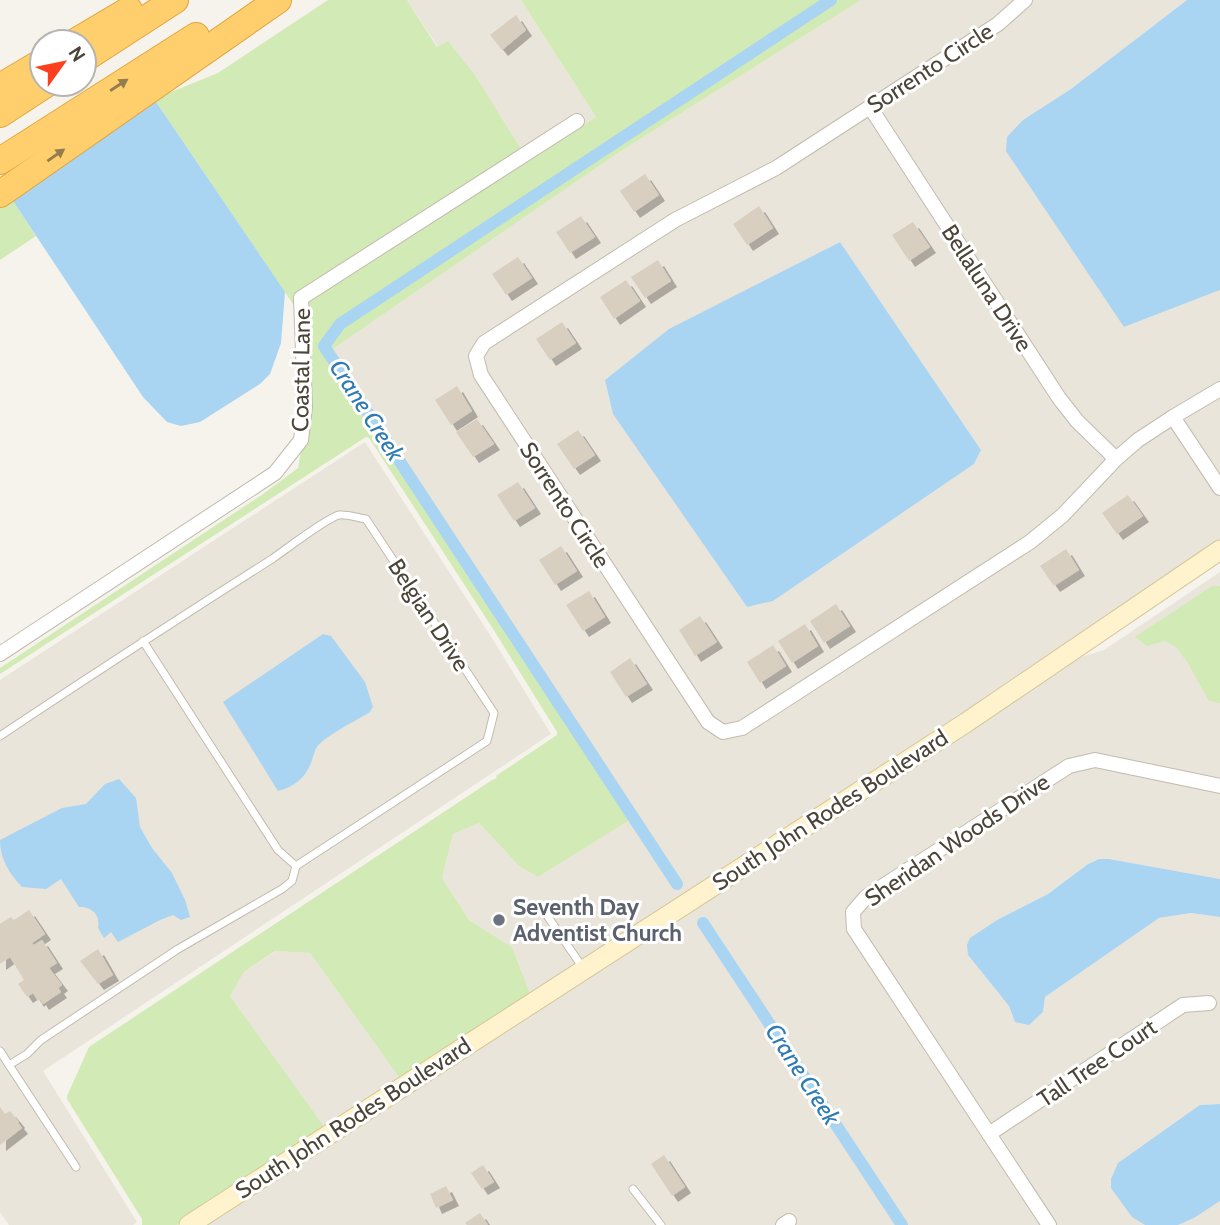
<svg xmlns="http://www.w3.org/2000/svg" width="1220" height="1225" font-family="Cabin,sans-serif">
<style>
.residential{fill:#eae5da;fill-rule:evenodd}
.green{fill:#d2eab5}
.water{fill:#a9d4f2}
.lines{fill:none;stroke-linecap:round;stroke-linejoin:round}
.canal{stroke:#a9d4f2;stroke-width:12}
.building{fill:#d8cfc1;filter:url(#shadow)}
.lane-casing{stroke:#c2bbae;stroke-width:9}
.street-casing{stroke:#c2bbae;stroke-width:16}
.secondary-casing{stroke:#d6c79b;stroke-width:21}
.highway-casing{stroke:#e0a43c;stroke-width:28}
.lane{stroke:#fff;stroke-width:7}
.street{stroke:#fff;stroke-width:14}
.secondary{stroke:#fff3cd;stroke-width:19}
.highway{stroke:#ffcf6e;stroke-width:26}
.oneway{fill:#937c4e}
.worship-dot{fill:#6b7280;stroke:#fff;stroke-width:2.5}
.labels{text-anchor:middle;dominant-baseline:central;stroke-width:6;stroke-linejoin:round;paint-order:stroke}
.street-label{font-size:23px;fill:#4b4439;stroke:#fff}
.worship-label{font-size:23px;font-weight:bold;fill:#5b616d;stroke:#fff;text-anchor:start}
.water-label{font-size:24px;font-style:italic;fill:#2e7ab2;stroke:#fff}
</style>
<defs>
<filter id="shadow"><feDropShadow dx="6" dy="6" stdDeviation="0" flood-color="#0004"/></filter>
</defs>
<rect width="100%" height="100%" fill="#f6f3ec"/>
<g class="residential">
<polygon points="407,0 521,0 596,117 528,160 475,75 448,41 438,47"/>
<path d="M861,0H1187L1071,89L1023,120L1124,327L1220,290V543L964,717L531,996L512,947L469,920L442,878L453,834L479,823L519,866L538,877L630,820L390,444L324,355L618,153ZM840,242L981,450L974,464L773,601L747,607L613,413L605,380L774,276Z"/>
<polygon points="365,442 490,635 551,734 43,1071 137,1222 133,1225 9,1225 0,1212 0,680"/>
<polygon points="1220,572 1220,879 1109,859 1099,859 1088,864 1048,894 997,920 971,938 968,955 1009,1006 1015,1022 1043,1012 1045,997 1159,918 1191,913 1220,917 1220,1104 1200,1105 1132,1217 1145,1225 200,1225 1078,658 1104,650"/>
<polygon points="276,951 310,953 401,1080 324,1128 230,996 244,972"/>
<polygon points="1220,1201 1220,1225 1178,1225 1194,1218"/>
</g>
<g class="green">
<polygon points="328,0 407,0 437,47 448,41 475,75 528,160 596,117 521,0 861,0 618,153 324,355 390,444 630,820 538,877 519,866 479,823 453,834 442,878 469,920 512,947 531,996 401,1080 310,953 275,951 244,972 230,996 325,1128 177,1225 142,1225 142,1219 67,1099 67,1096 89,1047 492,780 497,778 496,776 557,735 557,732 495,632 377,450 369,438 366,437 0,674 0,668 263,494 298,468 308,406 299,313 154,99 218,73"/>
<polygon points="9,195 36,236 0,260 0,201"/>
<polygon points="1212,586 1220,586 1220,703 1209,701 1188,663 1176,647 1165,641 1147,646 1135,637"/>
</g>
<g class="water">
<polygon points="1187,0 1220,0 1220,290 1124,327 1006,151 1007,137 1023,120 1071,89"/>
<polygon points="154,99 285,292 281,343 270,374 260,384 200,422 181,426 167,422 143,397 9,195"/>
<polygon points="840,242 981,450 974,464 773,601 747,607 613,414 605,380 669,329"/>
<path d="M323,634L331,636L365,682L373,707L370,712C356,721 326,735 317,747C314,751 313,758 311,763C305,778 294,787 278,791L223,702Z"/>
<path d="M119,779L136,798L140,827L152,848L172,873L185,900L190,917L181,920L173,915L160,920L118,942L111,932L104,938L98,928C101,916 92,906 79,907L61,879L46,889L22,887C9,873 0,859 0,840L62,808L86,804L105,784Z"/>
<polygon points="1099,859 1109,859 1220,879 1220,917 1191,913 1159,918 1045,997 1043,1012 1029,1025 1015,1022 1009,1006 968,955 967,945 970,938 997,920 1048,894 1088,864"/>
<polygon points="1220,1104 1220,1201 1194,1218 1178,1225 1145,1225 1132,1217 1111,1188 1111,1179 1118,1163 1200,1105"/>
</g>
<g class="lines">
<g class="canal">
<polyline points="677,884 324,346 340,324 831,0"/>
<polyline points="703,923 902,1225"/>
</g>
</g>
<g class="building">
<polygon points="516,15 526,30 502,50 490,35"/>
<polygon points="645,174 659,195 634,212 620,191"/>
<polygon points="759,206 773,228 747,245 733,224"/>
<polygon points="581,216 595,237 570,253 556,232"/>
<polygon points="913,222 930,247 909,261 892,235"/>
<polygon points="518,257 532,278 506,295 492,274"/>
<polygon points="658,260 671,281 645,298 631,277"/>
<polygon points="626,280 640,301 614,319 600,297"/>
<polygon points="562,322 576,343 550,360 536,339"/>
<polygon points="457,386 472,411 451,425 435,400"/>
<polygon points="477,419 494,444 473,457 456,432"/>
<polygon points="578,430 595,455 574,469 557,444"/>
<polygon points="518,482 535,508 514,521 497,495"/>
<polygon points="1128,495 1143,516 1117,534 1102,513"/>
<polygon points="561,546 577,571 555,585 539,560"/>
<polygon points="1066,549 1079,570 1054,586 1040,566"/>
<polygon points="589,591 605,617 583,631 566,605"/>
<polygon points="836,604 850,626 824,643 810,621"/>
<polygon points="700,616 717,642 695,656 679,630"/>
<polygon points="805,624 818,646 792,663 778,641"/>
<polygon points="773,645 786,666 760,683 747,662"/>
<polygon points="630,658 647,684 626,697 610,672"/>
<polygon points="29,910 45,934 32,943 34,945 42,940 57,963 49,968 62,985 58,988 61,992 43,1004 40,999 38,1001 33,993 27,997 18,984 24,980 10,957 0,964 0,924 11,917 14,920"/>
<polygon points="98,949 113,975 98,984 80,961"/>
<polygon points="0,1107 5,1114 10,1111 19,1122 18,1123 22,1128 0,1145"/>
<polygon points="664,1155 685,1187 672,1196 651,1164"/>
<polygon points="483,1165 494,1182 482,1189 471,1173"/>
<polygon points="446,1186 453,1200 436,1208 430,1194"/>
<polygon points="480,1213 488,1225 467,1225 465,1223"/>
</g>
<g class="lines">
<defs>
<g id="lane">
<path d="M0,736C90,676 181,617 272,559C285,550 328,517 339,515C347,514 358,518 366,519L494,713L487,741L296,866L278,850L143,641"/>
<polyline points="546,914 583,968"/>
<polyline points="0,1051 9,1065 27,1054 41,1040 178,949 282,889 292,881 296,866"/>
<polyline points="9,1065 76,1167"/>
<polyline points="633,1189 661,1225"/>
</g>
<g id="street">
<polyline points="1025,0 998,24 776,168 675,220 484,343 476,356 481,375 708,722 723,732 742,728 1030,542 1063,515 1116,459 1138,440 1173,417 1220,389"/>
<polyline points="870,107 1059,398 1077,421 1116,459"/>
<polyline points="1173,417 1220,488"/>
<polyline points="0,654 275,473 301,440 305,407 301,298 577,121"/>
<polyline points="989,1134 1183,1005 1209,1003"/>
<polyline points="783,1225 789,1221"/>
<polyline points="1049,1225 854,929 853,912 866,897 1069,766 1095,760 1220,786"/>
</g>
<polyline id="secondary" points="189,1225 967,722 1220,550"/>
<g id="highway">
<polyline points="75,42 129,10"/>
<polyline points="84,59 175,0"/>
<polyline points="0,87 42,62"/>
<polyline points="0,114 46,84"/>
<polyline points="0,161 196,36"/>
<polyline points="0,194 278,0"/>
</g>
</defs>
<use href="#lane" class="lane-casing"/>
<use href="#street" class="street-casing"/>
<use href="#secondary" class="secondary-casing"/>
<use href="#highway" class="highway-casing"/>
<use href="#lane" class="lane"/>
<use href="#street" class="street"/>
<use href="#secondary" class="secondary"/>
<use href="#highway" class="highway"/>
</g>
<defs><path id="oneway-solid" d="M-6-.8H1V-3.2L6.5 0L1 3.2V.8H-6Z" transform="scale(1.75)"/></defs>
<g class="oneway">
<use href="#oneway-solid" transform="translate(119 85) rotate(-33)"/>
<use href="#oneway-solid" transform="translate(56 155) rotate(-35)"/>
</g>
<circle class="worship-dot" cx="499" cy="920" r="7"/>
<g class="labels">
<g class="street-label">
<text transform="translate(930 68) rotate(-33)">Sorrento Circle</text>
<text transform="translate(987 288) rotate(57)">Bellaluna Drive</text>
<text transform="translate(301 370) rotate(-89)">Coastal Lane</text>
<text transform="translate(565 505) rotate(57)">Sorrento Circle</text>
<text transform="translate(429 615) rotate(57)">Belgian Drive</text>
<text transform="translate(830 810) rotate(-33)">South John Rodes Boulevard</text>
<text transform="translate(957 840) rotate(-34)">Sheridan Woods Drive</text>
<text transform="translate(1097 1063) rotate(-34)">Tall Tree Court</text>
<text transform="translate(353 1118) rotate(-33)">South John Rodes Boulevard</text>
</g>
<g class="worship-label">
<text x="513" y="907">Seventh Day<tspan x="513" dy="26">Adventist Church</tspan></text>
</g>
<g class="water-label">
<text transform="translate(367 410) rotate(57)">Crane Creek</text>
<text transform="translate(803 1074) rotate(57)">Crane Creek</text>
</g>
</g>
<g transform="translate(63 63) rotate(57)"><circle r="33" fill="#ffffff" stroke="#b7b4b0" stroke-width="2"/>
<path d="M0-5L12 26L0 18L-12 26Z" fill="#fc3f1d"/>
<text y="-10" font-size="19" font-weight="bold" text-anchor="middle" fill="#4b4439">N</text>
</g>
</svg>
